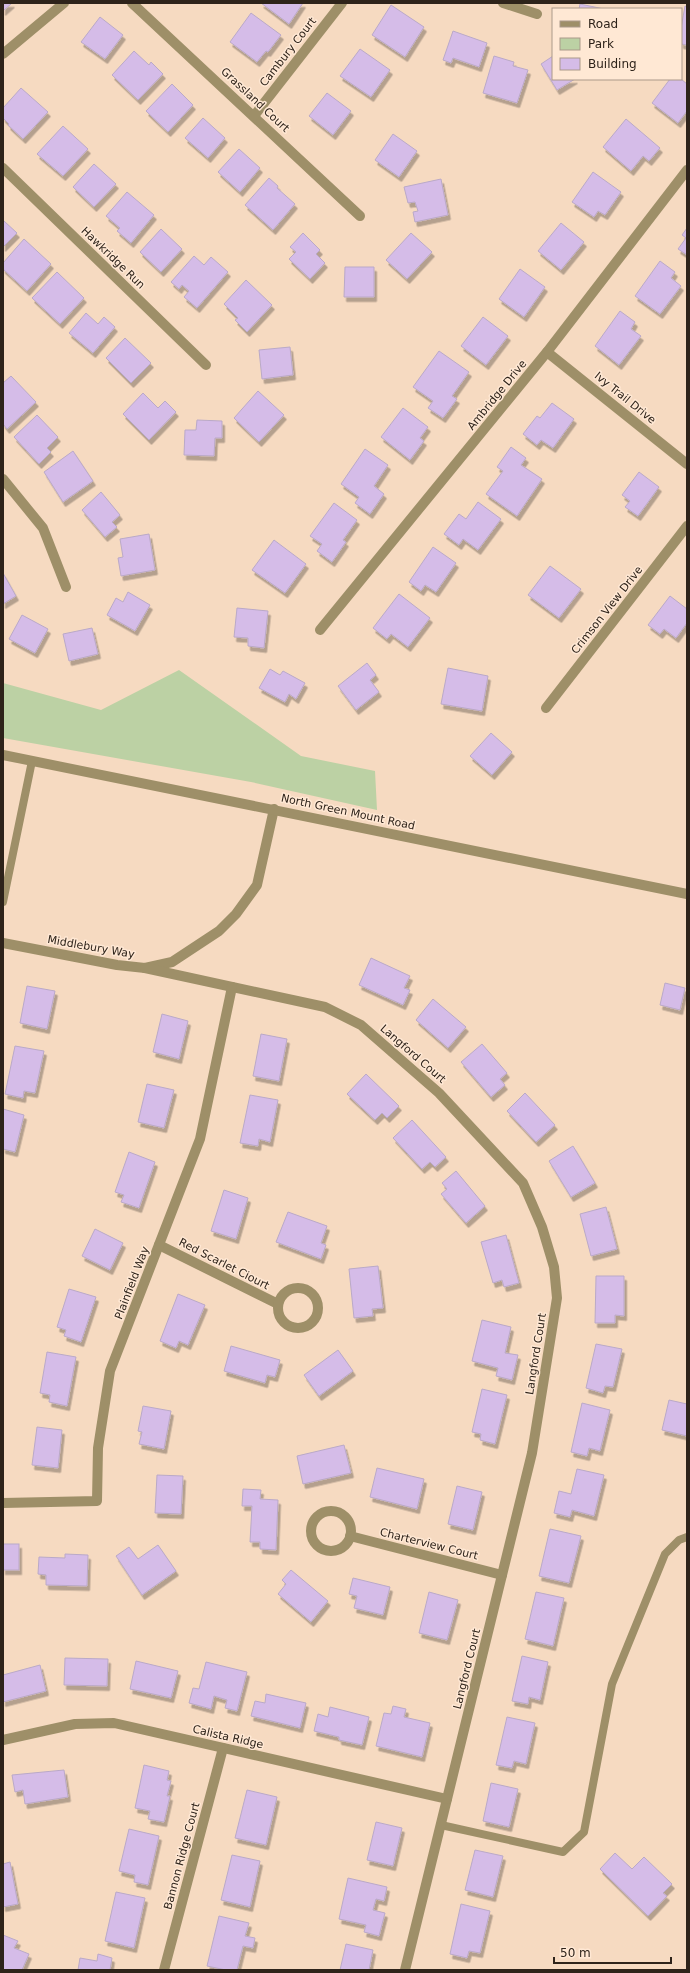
<svg xmlns="http://www.w3.org/2000/svg" width="690" height="1973" font-family="'DejaVu Sans',sans-serif">
<style>
.green{fill:#bcd1a4}
.building{fill:#d5bce8;stroke:#baa9c7;filter:url(#shadow)}
.lines{fill:none;stroke-linecap:round;stroke-linejoin:round}
.service{stroke:#9e8f68;stroke-width:8}
.minor{stroke:#9e8f68;stroke-width:10}
.tertiary{stroke:#9e8f68;stroke-width:10}
.labels{text-anchor:middle;dominant-baseline:central;stroke-width:3;stroke-linejoin:round;paint-order:stroke}
.street-label{font-size:11px;fill:#2e231a;stroke:#ffe8d4}
</style>
<defs>
<filter id="shadow"><feDropShadow dx="2.5" dy="4.5" stdDeviation="0" flood-color="#0004"/></filter>
</defs>
<rect width="100%" height="100%" fill="#f6dac1"/>
<polygon class="green" points="179,670 301,756 375,771 377,810 251,782 3,738 3,683 101,710"/>
<g class="building">
<polygon points="3,3 12,3 3,11"/>
<polygon points="261,3 303,3 289,24"/>
<polygon points="580,4 604,9 579,9"/>
<polygon points="391,5 424,27 405,57 372,35"/>
<polygon points="685,6 687,7 687,45 681,44 681,28"/>
<polygon points="251,13 281,35 268,52 266,51 257,62 230,42"/>
<polygon points="100,17 123,35 105,59 81,42"/>
<polygon points="453,31 487,43 479,67 453,58 451,63 443,60"/>
<polygon points="360,49 390,70 371,97 340,76"/>
<polygon points="134,51 149,65 151,62 163,74 138,100 112,75"/>
<polygon points="494,56 514,62 513,66 528,70 517,103 483,93"/>
<polygon points="553,56 553,79 575,79 557,90 541,64"/>
<polygon points="670,79 681,79 687,84 687,111 678,123 652,103"/>
<polygon points="172,84 193,105 168,132 146,111"/>
<polygon points="21,88 48,112 23,139 8,125 9,124 3,118 3,108"/>
<polygon points="327,93 351,111 333,135 309,116"/>
<polygon points="203,118 225,138 208,158 185,138"/>
<polygon points="626,119 660,148 649,161 643,156 631,171 603,147"/>
<polygon points="63,126 88,149 63,176 37,154"/>
<polygon points="393,134 417,151 399,177 375,160"/>
<polygon points="239,149 260,168 240,192 218,172"/>
<polygon points="94,164 116,184 94,207 73,187"/>
<polygon points="593,172 621,192 605,215 598,211 594,217 572,202"/>
<polygon points="269,178 278,186 277,188 295,204 273,230 245,205"/>
<polygon points="441,179 448,215 415,222 413,212 418,211 415,202 408,203 404,187"/>
<polygon points="127,192 154,215 131,243 117,231 120,228 106,216"/>
<polygon points="4,221 17,233 3,247 3,222"/>
<polygon points="561,223 584,242 561,270 538,251"/>
<polygon points="687,228 687,255 678,249 686,238 682,235"/>
<polygon points="161,229 182,249 161,272 140,252"/>
<polygon points="303,233 320,250 316,254 325,263 310,279 289,259 296,252 290,247"/>
<polygon points="411,233 432,252 407,279 386,260"/>
<polygon points="24,239 51,264 27,291 3,269 3,263"/>
<polygon points="194,256 204,265 211,257 228,272 197,308 184,297 189,291 182,285 179,289 171,282"/>
<polygon points="660,261 675,272 671,278 681,286 660,314 635,296"/>
<polygon points="345,267 374,267 374,297 344,297"/>
<polygon points="520,269 545,287 524,317 499,299"/>
<polygon points="57,272 84,298 60,324 32,298"/>
<polygon points="246,280 272,305 247,332 235,320 238,318 224,304"/>
<polygon points="620,311 635,322 631,329 641,336 619,365 595,346"/>
<polygon points="86,313 98,324 104,317 115,327 93,353 69,333"/>
<polygon points="483,317 508,336 486,365 461,346"/>
<polygon points="125,338 151,363 131,383 106,358"/>
<polygon points="290,347 293,375 262,379 259,350"/>
<polygon points="439,351 469,372 452,396 457,399 443,418 428,408 433,401 413,387"/>
<polygon points="11,376 36,402 7,429 3,424 3,383"/>
<polygon points="258,391 284,415 259,442 234,418"/>
<polygon points="143,393 158,408 165,401 176,412 149,440 123,414"/>
<polygon points="552,403 574,419 553,448 541,440 537,445 523,434 537,416 540,418"/>
<polygon points="403,408 428,427 420,438 424,441 410,460 381,437"/>
<polygon points="37,415 58,437 47,448 51,452 39,464 14,437"/>
<polygon points="197,420 222,421 222,438 215,438 214,456 184,455 185,430 196,430"/>
<polygon points="511,447 526,458 521,465 542,479 517,516 486,494 503,471 497,467"/>
<polygon points="365,449 388,465 374,486 384,494 370,514 355,503 359,497 341,484"/>
<polygon points="73,451 93,481 63,502 44,472"/>
<polygon points="639,472 659,487 638,516 625,507 630,501 622,495"/>
<polygon points="101,492 120,515 112,522 117,527 105,537 82,510"/>
<polygon points="478,502 501,519 478,550 463,539 459,545 444,534 459,514 466,519"/>
<polygon points="334,503 357,520 343,540 346,542 332,562 317,551 322,544 310,536"/>
<polygon points="149,534 155,570 121,576 118,558 123,557 120,539"/>
<polygon points="274,540 306,564 285,593 252,570"/>
<polygon points="433,547 456,563 436,592 425,585 421,591 409,582"/>
<polygon points="550,566 581,589 559,618 528,595"/>
<polygon points="3,573 16,596 3,604"/>
<polygon points="128,592 150,605 135,631 107,615 116,598 123,602"/>
<polygon points="399,594 430,618 408,647 391,634 387,639 373,628"/>
<polygon points="670,596 687,609 687,623 676,638 664,629 660,634 648,625"/>
<polygon points="237,608 268,611 264,648 248,646 248,638 234,637"/>
<polygon points="22,615 48,629 35,653 9,639"/>
<polygon points="92,628 98,654 69,661 63,634"/>
<polygon points="367,663 376,675 370,680 379,692 356,710 338,686"/>
<polygon points="448,668 488,676 482,711 441,704"/>
<polygon points="270,669 280,675 283,671 305,683 296,699 289,694 285,702 259,688"/>
<polygon points="491,733 512,752 492,775 470,756"/>
<polygon points="371,958 410,976 404,988 410,990 403,1005 359,985"/>
<polygon points="665,983 685,988 680,1010 660,1005"/>
<polygon points="27,986 55,991 47,1029 20,1023"/>
<polygon points="433,999 466,1027 448,1048 416,1020"/>
<polygon points="162,1014 188,1021 179,1059 153,1052"/>
<polygon points="261,1034 287,1039 279,1081 253,1076"/>
<polygon points="482,1044 507,1073 500,1079 505,1085 491,1097 461,1062"/>
<polygon points="15,1046 44,1051 35,1093 24,1091 23,1098 5,1094"/>
<polygon points="366,1074 399,1106 387,1118 382,1113 375,1120 347,1094"/>
<polygon points="147,1084 174,1090 164,1128 138,1122"/>
<polygon points="525,1093 555,1125 536,1142 507,1111"/>
<polygon points="250,1095 278,1100 270,1142 259,1139 258,1146 240,1143"/>
<polygon points="3,1109 24,1115 15,1152 3,1149"/>
<polygon points="412,1120 446,1157 435,1167 430,1162 422,1169 393,1138"/>
<polygon points="573,1146 595,1183 571,1197 549,1161"/>
<polygon points="129,1152 155,1162 139,1208 121,1202 124,1195 115,1192"/>
<polygon points="456,1171 485,1206 466,1223 441,1194 447,1189 442,1183"/>
<polygon points="224,1190 248,1198 236,1239 211,1231"/>
<polygon points="606,1207 617,1249 591,1256 580,1214"/>
<polygon points="288,1212 327,1226 321,1243 326,1245 321,1259 276,1242"/>
<polygon points="95,1229 123,1243 110,1270 82,1256"/>
<polygon points="506,1235 519,1283 504,1287 502,1280 493,1283 481,1242"/>
<polygon points="378,1266 383,1308 372,1309 373,1316 354,1318 349,1269"/>
<polygon points="596,1276 624,1276 624,1316 615,1315 615,1323 595,1323"/>
<polygon points="69,1289 96,1297 81,1342 64,1336 66,1330 57,1327"/>
<polygon points="178,1294 205,1305 188,1345 179,1341 176,1348 160,1341"/>
<polygon points="482,1320 511,1327 505,1353 518,1355 512,1380 496,1376 498,1368 472,1361"/>
<polygon points="596,1344 622,1349 613,1387 605,1386 603,1393 586,1388"/>
<polygon points="231,1346 280,1360 275,1377 267,1375 265,1383 224,1371"/>
<polygon points="338,1350 353,1371 319,1396 304,1375"/>
<polygon points="47,1352 76,1357 67,1406 49,1402 50,1395 40,1393"/>
<polygon points="482,1389 507,1395 495,1444 480,1440 481,1434 472,1432"/>
<polygon points="669,1400 687,1404 687,1436 662,1430"/>
<polygon points="582,1403 610,1410 600,1451 589,1448 587,1456 571,1452"/>
<polygon points="143,1406 171,1411 164,1449 139,1444 142,1432 138,1431"/>
<polygon points="37,1427 62,1430 58,1468 32,1465"/>
<polygon points="344,1445 351,1473 303,1484 297,1456"/>
<polygon points="377,1468 424,1479 417,1509 370,1497"/>
<polygon points="577,1469 604,1475 594,1516 572,1510 570,1517 554,1513 559,1491 571,1494"/>
<polygon points="157,1475 183,1476 181,1514 155,1513"/>
<polygon points="457,1486 482,1492 473,1530 448,1524"/>
<polygon points="243,1489 261,1490 260,1499 278,1500 276,1550 260,1549 260,1542 250,1542 252,1506 242,1506"/>
<polygon points="550,1529 581,1536 569,1583 539,1576"/>
<rect x="3" y="1544" width="16" height="26"/>
<polygon points="158,1545 176,1571 142,1595 116,1556 129,1547 138,1559"/>
<polygon points="65,1554 88,1555 87,1586 46,1585 46,1575 38,1574 39,1557 65,1558"/>
<polygon points="291,1570 328,1601 311,1622 278,1594 286,1584 282,1580"/>
<polygon points="353,1578 390,1587 383,1615 354,1608 357,1596 349,1594"/>
<polygon points="429,1592 458,1600 447,1640 419,1633"/>
<polygon points="536,1592 564,1598 553,1646 525,1639"/>
<polygon points="522,1656 548,1662 540,1700 529,1697 528,1704 512,1701"/>
<polygon points="65,1658 108,1659 107,1686 64,1685"/>
<polygon points="136,1661 178,1671 171,1698 130,1689"/>
<polygon points="206,1662 247,1672 237,1711 225,1708 227,1700 214,1696 211,1709 189,1703 193,1688 199,1689"/>
<polygon points="40,1665 46,1691 3,1702 3,1675"/>
<polygon points="266,1694 306,1703 300,1728 251,1716 255,1701 265,1703"/>
<polygon points="393,1706 406,1709 404,1717 430,1723 422,1757 376,1746 384,1713 391,1714"/>
<polygon points="330,1707 369,1717 362,1745 339,1740 339,1737 314,1731 318,1714 328,1717"/>
<polygon points="507,1717 535,1723 526,1764 514,1761 512,1768 496,1765"/>
<polygon points="144,1765 169,1771 167,1780 171,1781 167,1796 170,1796 164,1822 148,1819 150,1811 135,1808"/>
<polygon points="64,1770 68,1797 25,1804 23,1790 15,1792 12,1775"/>
<polygon points="491,1783 518,1789 509,1827 483,1821"/>
<polygon points="247,1790 277,1797 266,1845 235,1838"/>
<polygon points="376,1822 402,1828 393,1866 367,1860"/>
<polygon points="129,1829 159,1836 148,1885 134,1882 135,1875 119,1871"/>
<polygon points="475,1850 503,1856 493,1897 465,1890"/>
<polygon points="615,1853 632,1869 644,1857 672,1884 663,1893 667,1896 648,1916 600,1869"/>
<polygon points="232,1855 260,1861 250,1907 221,1900"/>
<polygon points="10,1862 18,1904 3,1907 3,1864"/>
<polygon points="348,1878 387,1887 384,1901 376,1899 373,1910 385,1913 379,1936 364,1932 366,1925 339,1919"/>
<polygon points="116,1892 145,1898 134,1948 105,1941"/>
<polygon points="461,1904 490,1911 480,1953 469,1951 467,1958 450,1954"/>
<polygon points="219,1916 249,1923 245,1936 255,1938 253,1948 243,1946 237,1970 226,1970 207,1966"/>
<polygon points="3,1935 18,1941 14,1948 29,1954 22,1970 3,1970"/>
<polygon points="346,1944 373,1950 369,1970 340,1970"/>
<polygon points="98,1954 112,1958 110,1970 78,1970 80,1958 97,1961"/>
</g>
<g class="lines">
<g class="service">
<polyline points="3,902 32,761"/>
<polyline points="441,1825 563,1852 584,1832 612,1684 665,1554 679,1540 687,1537"/>
</g>
<g class="minor">
<polyline points="132,3 360,216"/>
<polyline points="503,3 537,14"/>
<polyline points="3,54 64,3"/>
<polyline points="254,116 342,3"/>
<polyline points="3,168 206,365"/>
<polyline points="547,352 687,464"/>
<polyline points="3,479 43,528 66,587"/>
<polyline points="320,630 547,352 687,170"/>
<polyline points="546,708 687,526"/>
<polyline points="3,943 117,965 145,968 172,962 219,931 236,914 257,885 274,809"/>
<polyline points="145,968 325,1007 361,1025 439,1093 523,1183 542,1227 554,1267 557,1298 532,1453 405,1970"/>
<polyline points="159,1245 278,1304"/>
<circle cx="298" cy="1308" r="20"/>
<polyline points="3,1503 97,1501 98,1448 110,1371 200,1139 232,987"/>
<circle cx="331" cy="1531" r="20"/>
<polyline points="350,1536 502,1575"/>
<polyline points="3,1740 75,1724 114,1723 447,1799"/>
<polyline points="164,1970 223,1748"/>
</g>
<polyline class="tertiary" points="3,755 687,894"/>
</g>
<g class="labels">
<g class="street-label">
<text transform="translate(288 52) rotate(-52)">Cambury Court</text>
<text transform="translate(255 100) rotate(43)">Grassland Court</text>
<text transform="translate(113 258) rotate(44)">Hawkridge Run</text>
<text transform="translate(497 395) rotate(-51)">Ambridge Drive</text>
<text transform="translate(625 398) rotate(39)">Ivy Trail Drive</text>
<text transform="translate(607 610) rotate(-52)">Crimson View Drive</text>
<text transform="translate(348 812) rotate(12)">North Green Mount Road</text>
<text transform="translate(91 947) rotate(10)">Middlebury Way</text>
<text transform="translate(413 1054) rotate(41)">Langford Court</text>
<text transform="translate(224 1264) rotate(27)">Red Scarlet Ciourt</text>
<text transform="translate(132 1283) rotate(-69)">Plainfield Way</text>
<text transform="translate(536 1354) rotate(-81)">Langford Court</text>
<text transform="translate(429 1544) rotate(14)">Charterview Court</text>
<text transform="translate(467 1669) rotate(-76)">Langford Court</text>
<text transform="translate(228 1737) rotate(13)">Calista Ridge</text>
<text transform="translate(182 1856) rotate(-75)">Bannon Ridge Court</text>
</g>
</g>
<rect width="690" height="1973" fill="none" stroke="#2e231a" stroke-width="8"/>
<rect x="552" y="8" width="130" height="72" fill="#ffe8d4" stroke="#ab998a"/>
<rect x="560" y="21" width="20" height="6" fill="#9e8f68" stroke="#ab998a"/>
<text x="588" y="28" font-size="12" fill="#2e231a">Road</text>
<rect x="560" y="38" width="20" height="12" fill="#bcd1a4" stroke="#ab998a"/>
<text x="588" y="48" font-size="12" fill="#2e231a">Park</text>
<rect x="560" y="58" width="20" height="12" fill="#d5bce8" stroke="#ab998a"/>
<text x="588" y="68" font-size="12" fill="#2e231a">Building</text>
<path d="M554 1957v6h117v-6" fill="none" stroke="#2e231a" stroke-width="2"/>
<text x="560" y="1957" font-size="12" fill="#2e231a" stroke="#ffe8d4" stroke-width="3" paint-order="stroke">50 m</text>
</svg>
